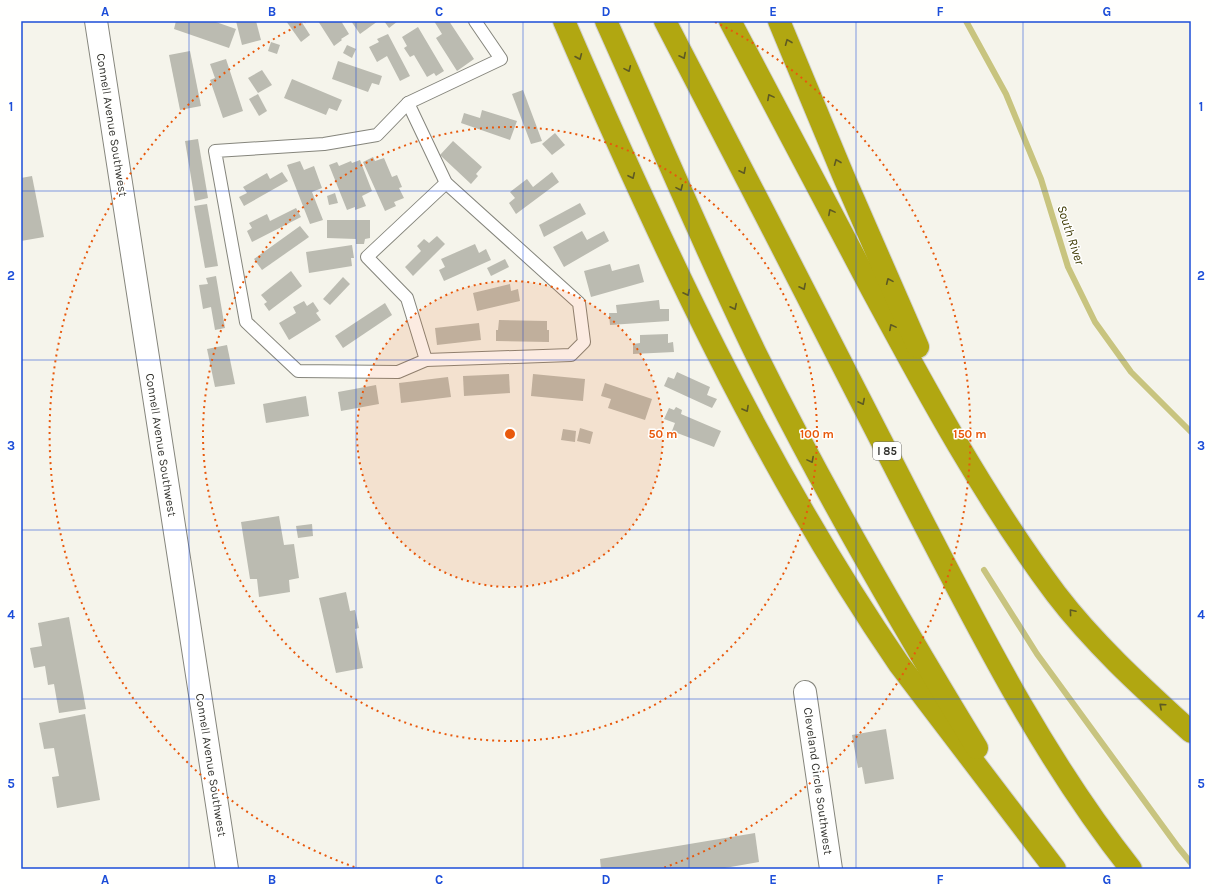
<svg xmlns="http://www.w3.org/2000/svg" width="1212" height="890" font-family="Karla,sans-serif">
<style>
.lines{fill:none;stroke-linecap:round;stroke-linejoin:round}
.stream{stroke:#c8c47f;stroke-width:6}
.building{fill:#bbbbb1}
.lane-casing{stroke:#85857c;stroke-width:14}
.street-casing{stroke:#85857c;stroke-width:24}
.highway-casing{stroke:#d2d2d1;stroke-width:24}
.lane{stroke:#fff;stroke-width:12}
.street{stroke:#fff;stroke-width:22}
.highway{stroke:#b1a711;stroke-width:22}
.oneway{stroke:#5e5a23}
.grid{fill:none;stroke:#1d4ed8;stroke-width:1;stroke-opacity:0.55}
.ring{fill:none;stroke:#e8590c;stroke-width:2;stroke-dasharray:2 4}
.labels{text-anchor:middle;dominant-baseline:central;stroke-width:3;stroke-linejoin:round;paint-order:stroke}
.shield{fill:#fffffe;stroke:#6f6f6c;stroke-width:1}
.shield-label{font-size:11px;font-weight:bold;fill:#31312d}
.street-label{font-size:12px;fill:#31312d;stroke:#fffffe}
.water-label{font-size:13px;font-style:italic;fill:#3d3900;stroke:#fffffe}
.centre{fill:#e8590c;stroke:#fffffe;stroke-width:2}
.ring-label{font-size:12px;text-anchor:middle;font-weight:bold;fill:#e8590c;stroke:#fffffe;stroke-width:3;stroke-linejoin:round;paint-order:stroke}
.neatline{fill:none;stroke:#1d4ed8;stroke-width:1.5}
.grid-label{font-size:13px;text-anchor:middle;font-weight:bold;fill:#1d4ed8}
</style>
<rect width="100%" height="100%" fill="#f5f4eb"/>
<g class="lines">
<g class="stream">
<polyline points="966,21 1006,94 1041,179 1068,267 1095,322 1131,372 1191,432"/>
<polyline points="984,570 1037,654 1178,847 1191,863"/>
</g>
</g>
<g class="building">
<polygon points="176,21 213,21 236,29 229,48 174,29"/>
<polygon points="236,21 256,21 261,40 242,45"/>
<polygon points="286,21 301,21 310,35 301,42"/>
<polygon points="318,21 341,21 349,34 341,39 342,40 334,46"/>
<polygon points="351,21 378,21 360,34"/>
<polygon points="384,21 398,21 389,28"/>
<polygon points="434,21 449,21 474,59 457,71 436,38 442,34"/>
<polygon points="418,27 444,71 436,76 434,73 427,77 414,55 410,57 404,48 407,46 402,37"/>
<polygon points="388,34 410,76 400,81 387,56 377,62 369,47 379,42 377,39"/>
<polygon points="271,42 280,45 277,54 268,51"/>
<polygon points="347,45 356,49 352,58 343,53"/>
<polygon points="190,51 201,106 180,110 169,55"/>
<polygon points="226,59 243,111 223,118 210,80 215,78 210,64"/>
<polygon points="338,61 382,76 379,85 372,83 368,92 332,79"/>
<polygon points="262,70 272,85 258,93 248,78"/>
<polygon points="292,79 342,100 337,111 329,108 326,115 284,98"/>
<polygon points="523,90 542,141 531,144 512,94"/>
<polygon points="258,94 267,111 259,116 249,99"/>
<polygon points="482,110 517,121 510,140 461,123 464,113 480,118"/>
<polygon points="555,133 565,145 552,155 542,144"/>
<polygon points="198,139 208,198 195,201 185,141"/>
<polygon points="453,141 482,167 476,174 478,176 471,184 440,155"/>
<polygon points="373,157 375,161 384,158 392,177 397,175 402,187 399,188 404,198 394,202 396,206 385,211 363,162"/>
<polygon points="360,160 372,191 362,196 366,206 355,210 355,207 347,210 329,165 337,162 339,166 351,161 352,163"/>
<polygon points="300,161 304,170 314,166 322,188 312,192 323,220 310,224 287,165"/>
<polygon points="282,172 288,181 244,206 239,197 247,193 243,187 267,173 270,179"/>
<polygon points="552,172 559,182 516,214 509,203 515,198 510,192 527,179 533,187"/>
<polygon points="32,176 44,237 21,241 21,178"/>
<polygon points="335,193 338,203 329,205 327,196"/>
<polygon points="580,203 586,214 544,237 539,225"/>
<polygon points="207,204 218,266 205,268 194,206"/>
<polygon points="296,208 301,217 252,242 247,231 252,228 249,223 267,214 270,221"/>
<polygon points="327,220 370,220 370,238 365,239 364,244 356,244 356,239 327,238"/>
<polygon points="300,226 309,237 262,270 254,259"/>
<polygon points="582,231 587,240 604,231 609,241 564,267 553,247"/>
<polygon points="437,236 445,244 413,276 405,267 421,251 417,246 424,239 429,243"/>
<polygon points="475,244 479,253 486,249 491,260 444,281 439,270 445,267 441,259"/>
<polygon points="352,245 354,258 351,258 352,266 309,273 306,252"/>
<polygon points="505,259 509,267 491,276 487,268"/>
<polygon points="610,264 612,271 639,264 644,282 591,297 584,271"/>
<polygon points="291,271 302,286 269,311 264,304 267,302 261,295"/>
<polygon points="216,276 225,328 215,330 211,307 203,309 199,285 208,284 206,278"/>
<polygon points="343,277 350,284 330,305 323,299"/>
<polygon points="510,284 511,291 518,289 520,301 477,311 473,293"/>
<polygon points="659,300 660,309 669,309 669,321 610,325 609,313 617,313 616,305"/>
<polygon points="304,301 307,306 313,302 319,311 316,313 321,320 289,340 279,323 296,313 293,307"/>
<polygon points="385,303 392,315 343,348 335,336"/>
<polygon points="499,320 547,321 547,330 549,330 549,342 496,341 496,330 498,330"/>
<polygon points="479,323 481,340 437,345 435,328"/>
<polygon points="668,334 668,343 673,342 674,352 633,354 633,344 640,343 640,335"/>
<polygon points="227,345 235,384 215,387 207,349"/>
<polygon points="677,372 710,387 707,395 717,399 712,408 664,386 668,377 674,379"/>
<polygon points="509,374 510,393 464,396 463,376"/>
<polygon points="533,374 585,379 583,401 531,396"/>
<polygon points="448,377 451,397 401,403 399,383"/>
<polygon points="605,383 652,399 645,420 608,408 611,399 601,396"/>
<polygon points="376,385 379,404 341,411 338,392"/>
<polygon points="306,396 309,416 266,423 263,404"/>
<polygon points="676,407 682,410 681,414 721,431 714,447 672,431 675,423 664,419 669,408 674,410"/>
<polygon points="580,428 593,432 590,444 577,441"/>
<polygon points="563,429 576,431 575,442 561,440"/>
<polygon points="279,516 284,545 294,544 299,578 289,580 290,592 259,597 257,579 250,579 241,522"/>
<polygon points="312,524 313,536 298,538 296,526"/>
<polygon points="346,592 350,611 355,610 359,628 355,629 363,668 336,673 319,598"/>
<polygon points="69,617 86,709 59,713 54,684 48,685 45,666 34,668 30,648 42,646 38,623"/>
<polygon points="85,714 100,800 57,808 52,777 59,776 54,748 44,749 39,723"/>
<polygon points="886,729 894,779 865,784 862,767 858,768 852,735"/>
<polygon points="755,833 759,862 719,869 601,869 600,859"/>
</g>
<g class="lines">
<defs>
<g id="lane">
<polyline points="408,103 377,135 324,144 215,151 246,322 298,371 398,372 426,360 407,298 367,257 446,183"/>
<polyline points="426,360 571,355 584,342 579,303 446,183 408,103 501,59 475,21"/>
</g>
<g id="street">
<polyline points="96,21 227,869"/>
<polyline points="805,692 831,869"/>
</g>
<g id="highway">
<path d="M564,21C660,243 762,464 899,664L1055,869"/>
<path d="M606,21C656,132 703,245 756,354C823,489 898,619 977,748"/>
<path d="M665,21C747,178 827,335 908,493C975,622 1040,754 1131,869"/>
<path d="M730,21C777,111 825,200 872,290C928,394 985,499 1056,594C1095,645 1144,689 1191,732"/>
<polyline points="779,21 843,175 918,347"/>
</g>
</defs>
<use href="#lane" class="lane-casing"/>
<use href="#street" class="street-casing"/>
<use href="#highway" class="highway-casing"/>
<use href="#lane" class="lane"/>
<use href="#street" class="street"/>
<use href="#highway" class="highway"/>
</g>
<defs><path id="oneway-chevron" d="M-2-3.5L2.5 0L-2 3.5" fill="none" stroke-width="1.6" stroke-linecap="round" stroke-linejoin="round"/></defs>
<g class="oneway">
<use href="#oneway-chevron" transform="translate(788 42) rotate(-112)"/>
<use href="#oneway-chevron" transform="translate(683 56) rotate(63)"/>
<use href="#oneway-chevron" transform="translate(579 57) rotate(67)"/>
<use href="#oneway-chevron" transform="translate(628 69) rotate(66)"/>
<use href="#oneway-chevron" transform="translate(770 97) rotate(-118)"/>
<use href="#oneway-chevron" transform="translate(837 162) rotate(-112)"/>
<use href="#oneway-chevron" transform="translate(743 171) rotate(63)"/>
<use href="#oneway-chevron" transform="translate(632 176) rotate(65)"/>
<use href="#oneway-chevron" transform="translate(680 188) rotate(66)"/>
<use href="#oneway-chevron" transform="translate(831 212) rotate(-118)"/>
<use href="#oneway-chevron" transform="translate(889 281) rotate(-114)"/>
<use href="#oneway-chevron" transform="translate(803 287) rotate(63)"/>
<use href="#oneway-chevron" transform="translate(687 293) rotate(63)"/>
<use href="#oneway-chevron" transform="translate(734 307) rotate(64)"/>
<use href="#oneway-chevron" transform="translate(892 327) rotate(-118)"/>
<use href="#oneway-chevron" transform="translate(862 402) rotate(63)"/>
<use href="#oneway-chevron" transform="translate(746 409) rotate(61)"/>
<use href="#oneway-chevron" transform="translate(811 460) rotate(62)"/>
<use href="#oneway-chevron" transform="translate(1072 612) rotate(-130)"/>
<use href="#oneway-chevron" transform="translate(1162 706) rotate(-138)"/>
</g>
<path class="grid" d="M189,21V869M356,21V869M523,21V869M689,21V869M856,21V869M1023,21V869M21,191H1191M21,360H1191M21,530H1191M21,699H1191"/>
<circle cx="510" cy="434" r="153" fill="#e8590c" fill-opacity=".12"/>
<g class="ring">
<circle cx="510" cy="434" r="153"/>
<circle cx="510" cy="434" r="307"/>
<path d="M360 869A460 460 0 0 1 305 22M715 22A460 460 0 0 1 660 869"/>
</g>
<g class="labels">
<rect class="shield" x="873" y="442" width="28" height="18" rx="3"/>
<g class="shield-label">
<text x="887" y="451">I 85</text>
</g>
<g class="street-label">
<text transform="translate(112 125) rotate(81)">Connell Avenue Southwest</text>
<text transform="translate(161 445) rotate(81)">Connell Avenue Southwest</text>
<text transform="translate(211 765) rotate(81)">Connell Avenue Southwest</text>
<text transform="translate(818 781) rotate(82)">Cleveland Circle Southwest</text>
</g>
<g class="water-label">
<text transform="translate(1071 235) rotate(72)">South River</text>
</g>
</g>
<circle cx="510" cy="434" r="6" class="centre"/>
<g class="ring-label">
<text x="663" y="438">50 m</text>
<text x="817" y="438">100 m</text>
<text x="970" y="438">150 m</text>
</g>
<rect width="1212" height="890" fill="none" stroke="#fffffe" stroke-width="44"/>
<rect x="22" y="22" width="1168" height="846" class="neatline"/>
<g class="grid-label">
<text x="105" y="16">A</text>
<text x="272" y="16">B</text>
<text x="439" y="16">C</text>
<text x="606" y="16">D</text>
<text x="773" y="16">E</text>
<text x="940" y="16">F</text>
<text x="1107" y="16">G</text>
<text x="11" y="111">1</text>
<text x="1201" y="111">1</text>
<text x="11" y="280">2</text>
<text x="1201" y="280">2</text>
<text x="11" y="450">3</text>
<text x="1201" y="450">3</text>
<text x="11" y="619">4</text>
<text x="1201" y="619">4</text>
<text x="11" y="788">5</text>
<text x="1201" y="788">5</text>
<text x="105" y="884">A</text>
<text x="272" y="884">B</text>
<text x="439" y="884">C</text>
<text x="606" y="884">D</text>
<text x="773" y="884">E</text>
<text x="940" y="884">F</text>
<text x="1107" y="884">G</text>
</g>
</svg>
